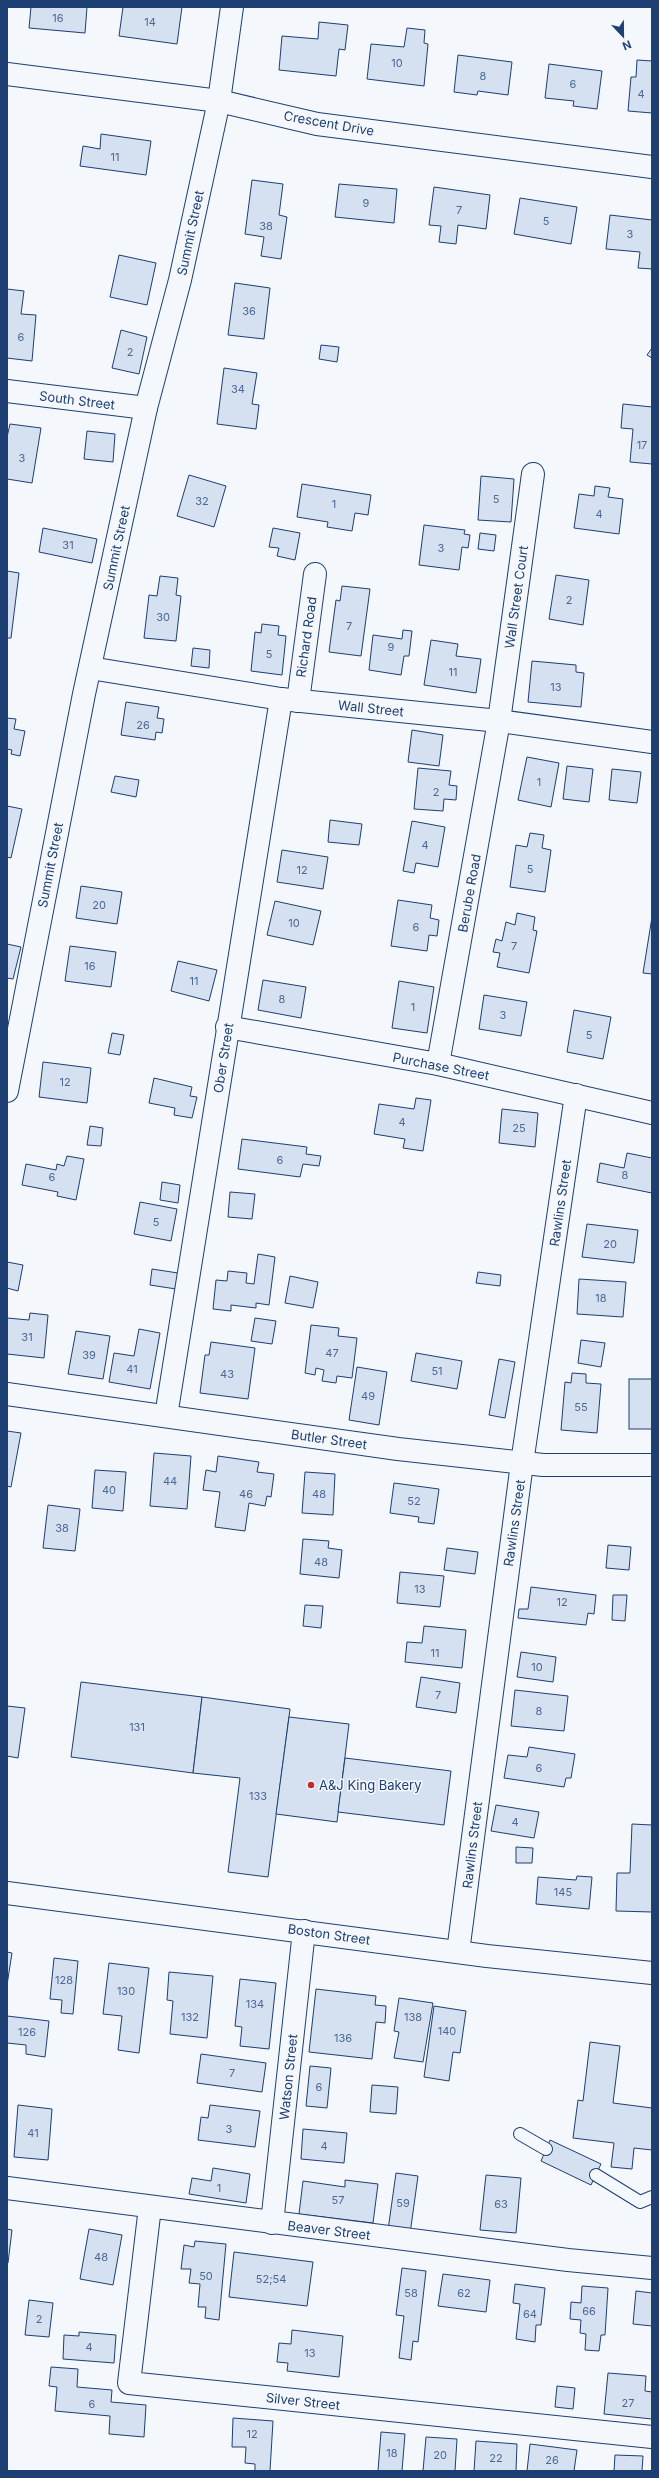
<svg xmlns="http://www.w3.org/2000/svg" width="659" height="2478" font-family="Inter,sans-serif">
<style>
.building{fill:#d5e0f0;stroke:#1d3f73}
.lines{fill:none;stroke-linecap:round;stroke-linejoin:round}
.service-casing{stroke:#1d3f73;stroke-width:14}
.minor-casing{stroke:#1d3f73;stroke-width:24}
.primary-casing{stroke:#1d3f73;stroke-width:24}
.service{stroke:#f4f7fb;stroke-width:12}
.minor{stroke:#f4f7fb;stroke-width:22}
.primary{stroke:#f4f7fb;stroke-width:22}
.poi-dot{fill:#c62828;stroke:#f4f7fb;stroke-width:1.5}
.labels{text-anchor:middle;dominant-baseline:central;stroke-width:3;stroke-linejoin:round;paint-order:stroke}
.number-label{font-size:11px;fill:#4b6792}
.street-label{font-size:13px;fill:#1d3f73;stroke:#f4f7fb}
.poi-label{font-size:13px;fill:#1d3f73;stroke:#f4f7fb;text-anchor:start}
</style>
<rect width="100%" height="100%" fill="#f4f7fb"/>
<g class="building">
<polygon points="31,7 87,7 85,33 29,28"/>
<polygon points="123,7 182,7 177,44 119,36"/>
<polygon points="319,22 348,25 345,50 339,49 336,76 279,70 282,36 318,39"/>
<polygon points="407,28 425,30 424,43 428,44 424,86 367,79 371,44 404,47"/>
<polygon points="458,55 512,62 508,95 478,91 477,95 454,92"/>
<polygon points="637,60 652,61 652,113 628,111 631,77 636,77"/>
<polygon points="549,64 602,71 597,109 573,106 574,101 545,98"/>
<polygon points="101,134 151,141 146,175 80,166 83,146 100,149"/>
<polygon points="252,180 283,184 279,215 287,217 281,259 261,256 264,237 245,234"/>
<polygon points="339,184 397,189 394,223 335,217"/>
<polygon points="434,187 490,195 486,229 458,225 456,244 439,242 441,226 429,225"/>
<polygon points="520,198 577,207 571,244 514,234"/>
<polygon points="610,215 652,220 652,269 638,268 640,252 606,249"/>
<polygon points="119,255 156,263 147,305 110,297"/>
<polygon points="235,283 270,288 264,339 228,335"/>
<polygon points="7,289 24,291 21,314 36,315 32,361 7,358"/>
<polygon points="121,330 147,337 139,374 112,368"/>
<polygon points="321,345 339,347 337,362 319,359"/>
<polygon points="652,348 652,358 647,355"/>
<polygon points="224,368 257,373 252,404 259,405 256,429 217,424"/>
<polygon points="623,404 652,407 652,464 630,462 633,429 621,428"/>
<polygon points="10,424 41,428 32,483 7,479 7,437"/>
<polygon points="87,431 115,434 113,462 84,459"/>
<polygon points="189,475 226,486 214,527 177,516"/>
<polygon points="481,476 514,479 511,522 478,520"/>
<polygon points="302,484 371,495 368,515 355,513 352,531 327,527 328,522 297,517"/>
<polygon points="595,486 610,488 608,497 623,499 619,534 574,528 579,494 594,496"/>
<polygon points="424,525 465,530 464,534 470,535 468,548 462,547 459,570 419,565"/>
<polygon points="43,528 97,539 92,563 39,552"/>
<polygon points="273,528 300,533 295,560 277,556 279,548 269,547"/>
<polygon points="480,533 496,535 494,551 478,549"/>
<polygon points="7,571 19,573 11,638 7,638"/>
<polygon points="556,575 589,580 583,625 549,619"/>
<polygon points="160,576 178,578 176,595 181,596 176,641 144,638 149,595 157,596"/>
<polygon points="342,586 370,589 361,656 329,652 336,600 340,601"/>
<polygon points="262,624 279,626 278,635 286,636 282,675 251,671 255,632 261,633"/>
<polygon points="403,630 412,631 409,656 404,656 401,675 369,670 373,635 402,639"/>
<polygon points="431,640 458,644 456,656 481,659 476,693 424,685"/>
<polygon points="193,648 210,650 209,668 191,666"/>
<polygon points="532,661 576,665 576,672 584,673 581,707 528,702"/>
<polygon points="126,702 159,707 157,718 164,719 162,733 156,732 155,740 121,735"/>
<polygon points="7,718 16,719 14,729 25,731 20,756 11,754 12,750 7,749"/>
<polygon points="412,730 443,735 439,766 408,762"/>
<polygon points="527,757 559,763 551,807 518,800"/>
<polygon points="567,766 593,769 589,802 563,799"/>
<polygon points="418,768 451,771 449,785 457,786 456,800 444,799 443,811 414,809"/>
<polygon points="612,769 641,772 637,803 609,800"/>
<polygon points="115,776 139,780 136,797 111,792"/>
<polygon points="7,806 22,809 11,858 7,857"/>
<polygon points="330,820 362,824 359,845 328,842"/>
<polygon points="412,821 445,827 438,867 416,863 414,873 403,871"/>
<polygon points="530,833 544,835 542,848 551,850 545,892 510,887 516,845 527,847"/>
<polygon points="282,850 328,857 323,889 277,882"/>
<polygon points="81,886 122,892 117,924 76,918"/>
<polygon points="398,900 432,905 430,918 439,920 437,936 429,935 427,951 391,946"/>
<polygon points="275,901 321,911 313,945 267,935"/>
<polygon points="517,913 535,917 533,930 537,931 529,973 497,967 500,953 493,952 496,939 502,941 506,922 515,925"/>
<polygon points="652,917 652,974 643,973"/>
<polygon points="7,944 21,947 13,979 7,978"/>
<polygon points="70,946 116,952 111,987 65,981"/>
<polygon points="178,961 217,970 209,1001 171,991"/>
<polygon points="263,980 306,987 301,1018 258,1010"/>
<polygon points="399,981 434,987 427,1033 392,1028"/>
<polygon points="484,995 527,1002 521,1036 479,1029"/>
<polygon points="574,1010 611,1017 603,1059 567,1052"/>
<polygon points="112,1033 124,1035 120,1055 108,1053"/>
<polygon points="43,1062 91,1068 87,1103 39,1097"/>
<polygon points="154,1078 192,1087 190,1096 197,1097 192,1118 174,1115 175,1108 149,1103"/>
<polygon points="416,1098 431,1100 423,1151 403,1148 405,1139 374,1134 379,1104 414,1109"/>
<polygon points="502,1109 538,1113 535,1147 499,1143"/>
<polygon points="90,1126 103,1128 101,1146 87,1145"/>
<polygon points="242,1139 307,1147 306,1154 321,1156 319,1166 303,1164 300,1177 238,1169"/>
<polygon points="627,1153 652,1158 652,1193 597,1182 600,1163 624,1168"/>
<polygon points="67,1156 84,1159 76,1200 57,1196 58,1192 22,1185 26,1164 56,1170 57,1164 64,1166"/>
<polygon points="162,1182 180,1185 178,1203 160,1200"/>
<polygon points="230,1192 255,1194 252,1219 228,1217"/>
<polygon points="140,1202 177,1209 171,1241 134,1234"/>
<polygon points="587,1224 638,1230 634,1263 582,1257"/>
<polygon points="258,1254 275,1257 269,1305 256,1303 256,1308 231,1305 231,1311 213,1309 216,1280 227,1281 228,1271 247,1273 246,1283 254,1284"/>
<polygon points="7,1262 23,1265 18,1291 7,1288"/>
<polygon points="152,1269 178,1273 176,1289 150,1285"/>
<polygon points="478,1272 501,1275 500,1286 476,1283"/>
<polygon points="290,1276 318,1282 313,1308 285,1303"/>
<polygon points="579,1279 626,1282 623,1317 577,1314"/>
<polygon points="30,1313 48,1315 44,1358 7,1354 7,1318 29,1320"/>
<polygon points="255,1318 276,1321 272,1344 251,1341"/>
<polygon points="311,1325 339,1328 338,1336 357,1338 352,1378 337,1376 336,1383 322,1381 324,1370 316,1368 315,1375 305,1373"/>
<polygon points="139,1329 160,1333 150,1389 109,1382 114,1353 134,1356"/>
<polygon points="76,1331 110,1336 103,1379 68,1374"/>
<polygon points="581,1340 605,1343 601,1367 578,1363"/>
<polygon points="211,1342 255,1348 248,1399 200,1393 205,1355 209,1355"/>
<polygon points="416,1353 462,1361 457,1389 411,1381"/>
<polygon points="499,1359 515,1362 505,1418 489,1415"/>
<polygon points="357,1367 387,1372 379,1425 349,1420"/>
<polygon points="572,1373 586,1374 586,1383 601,1384 597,1433 561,1430 565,1382 571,1383"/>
<rect x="629" y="1379" width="23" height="50"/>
<polygon points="7,1431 21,1433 11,1487 7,1486"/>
<polygon points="154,1453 191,1456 187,1509 150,1506"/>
<polygon points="218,1456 259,1462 257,1472 274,1474 271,1497 267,1496 265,1506 249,1503 245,1531 215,1527 220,1492 203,1490 206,1470 216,1472"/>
<polygon points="95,1470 126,1472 123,1511 92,1508"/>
<polygon points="305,1472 335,1474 333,1515 302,1513"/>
<polygon points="394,1483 439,1489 434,1524 418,1522 419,1517 390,1513"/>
<polygon points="48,1505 80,1509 75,1551 43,1548"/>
<polygon points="303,1539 329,1541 328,1548 342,1550 339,1578 300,1574"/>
<polygon points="608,1545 631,1547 629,1570 606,1568"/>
<polygon points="447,1548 478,1552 475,1574 444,1570"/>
<polygon points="400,1572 444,1576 440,1607 397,1603"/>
<polygon points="531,1587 596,1595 594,1614 588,1613 586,1625 518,1618 519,1609 528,1609"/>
<polygon points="613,1595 627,1595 625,1621 612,1620"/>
<polygon points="305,1605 323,1606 321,1628 303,1626"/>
<polygon points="424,1626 466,1630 462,1668 405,1662 407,1642 422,1643"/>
<polygon points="521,1652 556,1657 553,1682 517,1677"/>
<polygon points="421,1677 460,1683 456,1713 416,1707"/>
<polygon points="81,1682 202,1697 193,1773 71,1757"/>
<polygon points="515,1690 568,1696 564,1731 511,1726"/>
<polygon points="202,1697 290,1709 268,1877 228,1872 240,1778 193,1773"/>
<polygon points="7,1706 25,1708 18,1758 7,1756"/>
<polygon points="289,1717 349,1724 337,1822 276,1814"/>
<polygon points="529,1747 575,1754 571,1778 566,1778 564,1787 504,1778 508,1755 527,1757"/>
<polygon points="345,1758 451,1771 444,1825 338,1812"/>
<polygon points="496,1805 539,1812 534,1838 491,1831"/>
<polygon points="632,1824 652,1825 652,1912 616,1911 617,1873 630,1873"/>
<polygon points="516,1847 533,1848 532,1863 516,1863"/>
<polygon points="577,1876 592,1877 589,1909 536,1904 538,1877 576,1880"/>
<polygon points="7,1952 12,1953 7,1985"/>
<polygon points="54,1958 78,1961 73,2014 61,2013 62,2000 50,1999"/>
<polygon points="109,1963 149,1968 139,2053 118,2050 122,2016 103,2014"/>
<polygon points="169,1972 213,1976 207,2038 170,2034 173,2001 167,2000"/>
<polygon points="240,1979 276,1983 269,2049 240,2046 242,2027 235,2026"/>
<polygon points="316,1989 376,1996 375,2005 386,2006 385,2023 376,2022 372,2059 309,2052"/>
<polygon points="399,1998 433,2003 423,2062 394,2058 399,2032 394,2031"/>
<polygon points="434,2006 466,2011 460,2053 453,2052 449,2081 424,2077"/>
<polygon points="7,2016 49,2021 45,2057 26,2054 26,2045 7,2043"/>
<polygon points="590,2042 620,2046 613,2103 652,2108 652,2150 634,2148 632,2169 611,2167 614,2143 573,2138 578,2100 583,2101"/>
<polygon points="201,2054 266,2063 262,2092 197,2083"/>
<polygon points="310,2066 331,2068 327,2108 306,2106"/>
<polygon points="372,2085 398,2087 396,2114 370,2112"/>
<polygon points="18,2105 52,2109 48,2160 14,2157"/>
<polygon points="210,2105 260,2111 255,2147 198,2140 201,2117 208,2118"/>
<polygon points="303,2129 347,2133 344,2163 301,2159"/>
<polygon points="550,2140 601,2164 591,2185 541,2161"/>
<polygon points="213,2168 250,2174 246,2203 189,2194 192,2178 211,2181"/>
<polygon points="396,2173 418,2176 410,2234 388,2230"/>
<polygon points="486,2175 521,2178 516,2233 480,2230"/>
<polygon points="345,2180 378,2184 373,2223 299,2214 303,2181 345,2187"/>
<polygon points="7,2229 12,2230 8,2263 7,2263"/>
<polygon points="89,2229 122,2235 113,2285 80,2279"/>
<polygon points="195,2241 226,2244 219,2320 205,2318 206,2307 198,2307 200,2284 189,2283 191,2269 181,2269 184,2245 194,2247"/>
<polygon points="234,2252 313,2262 307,2306 229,2297"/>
<polygon points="402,2268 426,2271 418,2342 413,2341 411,2360 399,2358 404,2316 396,2315"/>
<polygon points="443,2274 490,2280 486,2312 438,2306"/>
<polygon points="515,2284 545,2288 541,2325 536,2325 535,2342 516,2339 520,2304 513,2303"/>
<polygon points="582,2286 608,2288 605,2335 601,2335 599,2351 585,2350 586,2334 580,2333 581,2320 570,2319 571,2302 581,2303"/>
<polygon points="636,2291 652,2293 652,2326 633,2324"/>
<polygon points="29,2300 53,2303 49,2337 25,2335"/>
<polygon points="292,2330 343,2336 339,2377 287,2371 288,2363 277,2362 279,2343 291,2344"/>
<polygon points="79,2332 116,2335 114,2363 63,2359 64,2335 79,2336"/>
<polygon points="51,2367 78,2369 77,2387 112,2390 111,2402 146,2405 144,2437 109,2434 110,2416 55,2411 57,2387 49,2386"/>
<polygon points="608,2373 646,2376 645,2391 652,2392 652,2419 604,2414"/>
<polygon points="557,2386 575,2388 573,2409 555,2407"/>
<polygon points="233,2418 273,2421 270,2471 255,2471 255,2464 245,2463 246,2447 232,2447"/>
<polygon points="381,2432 405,2434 402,2471 378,2471"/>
<polygon points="426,2437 457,2439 455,2471 423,2471"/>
<polygon points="476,2441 517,2444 516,2471 474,2471"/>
<polygon points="530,2444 577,2450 574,2471 527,2471"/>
<polygon points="615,2455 643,2456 642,2471 614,2471"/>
</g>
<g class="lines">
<defs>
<g id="service">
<polyline points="520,2134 546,2149"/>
<polyline points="596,2175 640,2202 652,2197"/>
</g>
<g id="minor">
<polyline points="7,74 219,101 317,124 652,167"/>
<polyline points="7,391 146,408"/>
<polyline points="90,668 281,699 499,721 652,742"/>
<polyline points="298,701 315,574"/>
<polyline points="227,1027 438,1064 652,1113"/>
<polyline points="438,1064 499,721 533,474"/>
<polyline points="7,1091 84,694 146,408 180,280 219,101 232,7"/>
<polyline points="7,1394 398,1449 543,1465 652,1465"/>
<polyline points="166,1416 281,699"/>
<polyline points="458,1952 522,1463 576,1095"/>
<polyline points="7,2188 568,2260 652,2268"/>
<polyline points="150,2207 129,2383 652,2437"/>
<polyline points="272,2223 304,1931"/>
</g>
<polyline id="primary" points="7,1893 487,1956 652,1973"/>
</defs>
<use href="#service" class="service-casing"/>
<use href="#minor" class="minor-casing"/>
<use href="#primary" class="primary-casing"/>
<use href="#service" class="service"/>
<use href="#minor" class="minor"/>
<use href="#primary" class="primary"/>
</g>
<circle class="poi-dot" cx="311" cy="1785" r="4"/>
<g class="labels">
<g class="number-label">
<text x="58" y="18">16</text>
<text x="150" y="22">14</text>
<text x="397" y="63">10</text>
<text x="483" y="76">8</text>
<text x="573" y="84">6</text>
<text x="641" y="94">4</text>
<text x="115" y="157">11</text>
<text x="366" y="203">9</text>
<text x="459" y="210">7</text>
<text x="546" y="221">5</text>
<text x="266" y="226">38</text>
<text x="630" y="234">3</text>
<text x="249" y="311">36</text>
<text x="21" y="337">6</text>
<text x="130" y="352">2</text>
<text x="238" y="389">34</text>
<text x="642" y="445">17</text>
<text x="22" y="458">3</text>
<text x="496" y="499">5</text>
<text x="202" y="501">32</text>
<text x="334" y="504">1</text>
<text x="599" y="514">4</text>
<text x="68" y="545">31</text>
<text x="441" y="548">3</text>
<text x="569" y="600">2</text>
<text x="163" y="617">30</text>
<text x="349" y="626">7</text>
<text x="391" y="647">9</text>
<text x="269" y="654">5</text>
<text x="453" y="672">11</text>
<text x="556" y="687">13</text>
<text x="143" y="725">26</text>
<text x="539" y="782">1</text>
<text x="436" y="792">2</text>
<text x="425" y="845">4</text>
<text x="530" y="869">5</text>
<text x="302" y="870">12</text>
<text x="99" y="905">20</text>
<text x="294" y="923">10</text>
<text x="416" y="927">6</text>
<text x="514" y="946">7</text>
<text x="90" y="966">16</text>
<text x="194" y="981">11</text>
<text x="282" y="999">8</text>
<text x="413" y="1007">1</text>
<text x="503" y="1015">3</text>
<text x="589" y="1035">5</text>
<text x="65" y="1082">12</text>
<text x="402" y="1122">4</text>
<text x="519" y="1128">25</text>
<text x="280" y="1160">6</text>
<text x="625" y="1175">8</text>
<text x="52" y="1177">6</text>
<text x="156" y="1222">5</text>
<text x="610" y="1244">20</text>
<text x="601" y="1298">18</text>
<text x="27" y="1337">31</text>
<text x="332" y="1353">47</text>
<text x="89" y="1355">39</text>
<text x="132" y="1369">41</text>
<text x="437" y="1371">51</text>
<text x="227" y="1374">43</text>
<text x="368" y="1396">49</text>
<text x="581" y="1407">55</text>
<text x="170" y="1481">44</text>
<text x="109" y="1490">40</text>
<text x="246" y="1494">46</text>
<text x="319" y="1494">48</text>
<text x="414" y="1501">52</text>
<text x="62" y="1528">38</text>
<text x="321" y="1562">48</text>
<text x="420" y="1589">13</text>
<text x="562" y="1602">12</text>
<text x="435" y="1653">11</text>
<text x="537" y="1667">10</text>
<text x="438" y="1695">7</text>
<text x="539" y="1711">8</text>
<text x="137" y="1727">131</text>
<text x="539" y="1768">6</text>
<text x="258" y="1796">133</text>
<text x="515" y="1822">4</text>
<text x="563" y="1892">145</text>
<text x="64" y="1980">128</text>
<text x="126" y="1991">130</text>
<text x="255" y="2004">134</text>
<text x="190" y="2017">132</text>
<text x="413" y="2017">138</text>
<text x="447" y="2031">140</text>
<text x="27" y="2032">126</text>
<text x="343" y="2038">136</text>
<text x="232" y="2073">7</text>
<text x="319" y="2087">6</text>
<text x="229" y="2129">3</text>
<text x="33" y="2133">41</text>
<text x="324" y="2146">4</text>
<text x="219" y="2188">1</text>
<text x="338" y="2200">57</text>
<text x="403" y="2203">59</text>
<text x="501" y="2204">63</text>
<text x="101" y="2257">48</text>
<text x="206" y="2276">50</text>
<text x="271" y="2279">52;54</text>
<text x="411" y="2293">58</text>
<text x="464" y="2293">62</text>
<text x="589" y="2311">66</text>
<text x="530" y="2314">64</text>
<text x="39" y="2319">2</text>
<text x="89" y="2347">4</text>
<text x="310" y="2353">13</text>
<text x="628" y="2403">27</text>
<text x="92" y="2404">6</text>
<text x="252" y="2434">12</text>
<text x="392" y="2453">18</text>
<text x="440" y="2455">20</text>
<text x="496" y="2458">22</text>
<text x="552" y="2460">26</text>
</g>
<g class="street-label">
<text transform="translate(329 123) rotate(10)">Crescent Drive</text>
<text transform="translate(190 233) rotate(-78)">Summit Street</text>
<text transform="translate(77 400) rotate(7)">South Street</text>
<text transform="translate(116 548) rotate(-78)">Summit Street</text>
<text transform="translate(516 597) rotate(-82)">Wall Street Court</text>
<text transform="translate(306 637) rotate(-82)">Richard Road</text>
<text transform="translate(371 708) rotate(6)">Wall Street</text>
<text transform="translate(50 865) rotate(-79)">Summit Street</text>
<text transform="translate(469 893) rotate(-80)">Berube Road</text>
<text transform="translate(223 1058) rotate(-81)">Ober Street</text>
<text transform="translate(441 1066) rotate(11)">Purchase Street</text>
<text transform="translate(560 1203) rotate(-82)">Rawlins Street</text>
<text transform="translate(329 1439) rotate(8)">Butler Street</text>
<text transform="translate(514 1523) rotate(-82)">Rawlins Street</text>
<text transform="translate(472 1845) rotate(-83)">Rawlins Street</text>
<text transform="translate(329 1934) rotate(8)">Boston Street</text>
<text transform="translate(288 2077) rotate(-84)">Watson Street</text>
<text transform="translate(329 2230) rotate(7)">Beaver Street</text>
<text transform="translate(303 2401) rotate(6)">Silver Street</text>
</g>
<g class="poi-label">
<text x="319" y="1785">A&amp;J King Bakery</text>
</g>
</g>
<rect width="659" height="2478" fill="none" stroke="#1d3f73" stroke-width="16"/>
<g transform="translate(623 36) rotate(158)" stroke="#f4f7fb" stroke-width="3" paint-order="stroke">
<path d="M0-3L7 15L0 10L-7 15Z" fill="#1d3f73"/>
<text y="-6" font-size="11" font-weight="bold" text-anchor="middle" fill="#1d3f73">N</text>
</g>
</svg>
